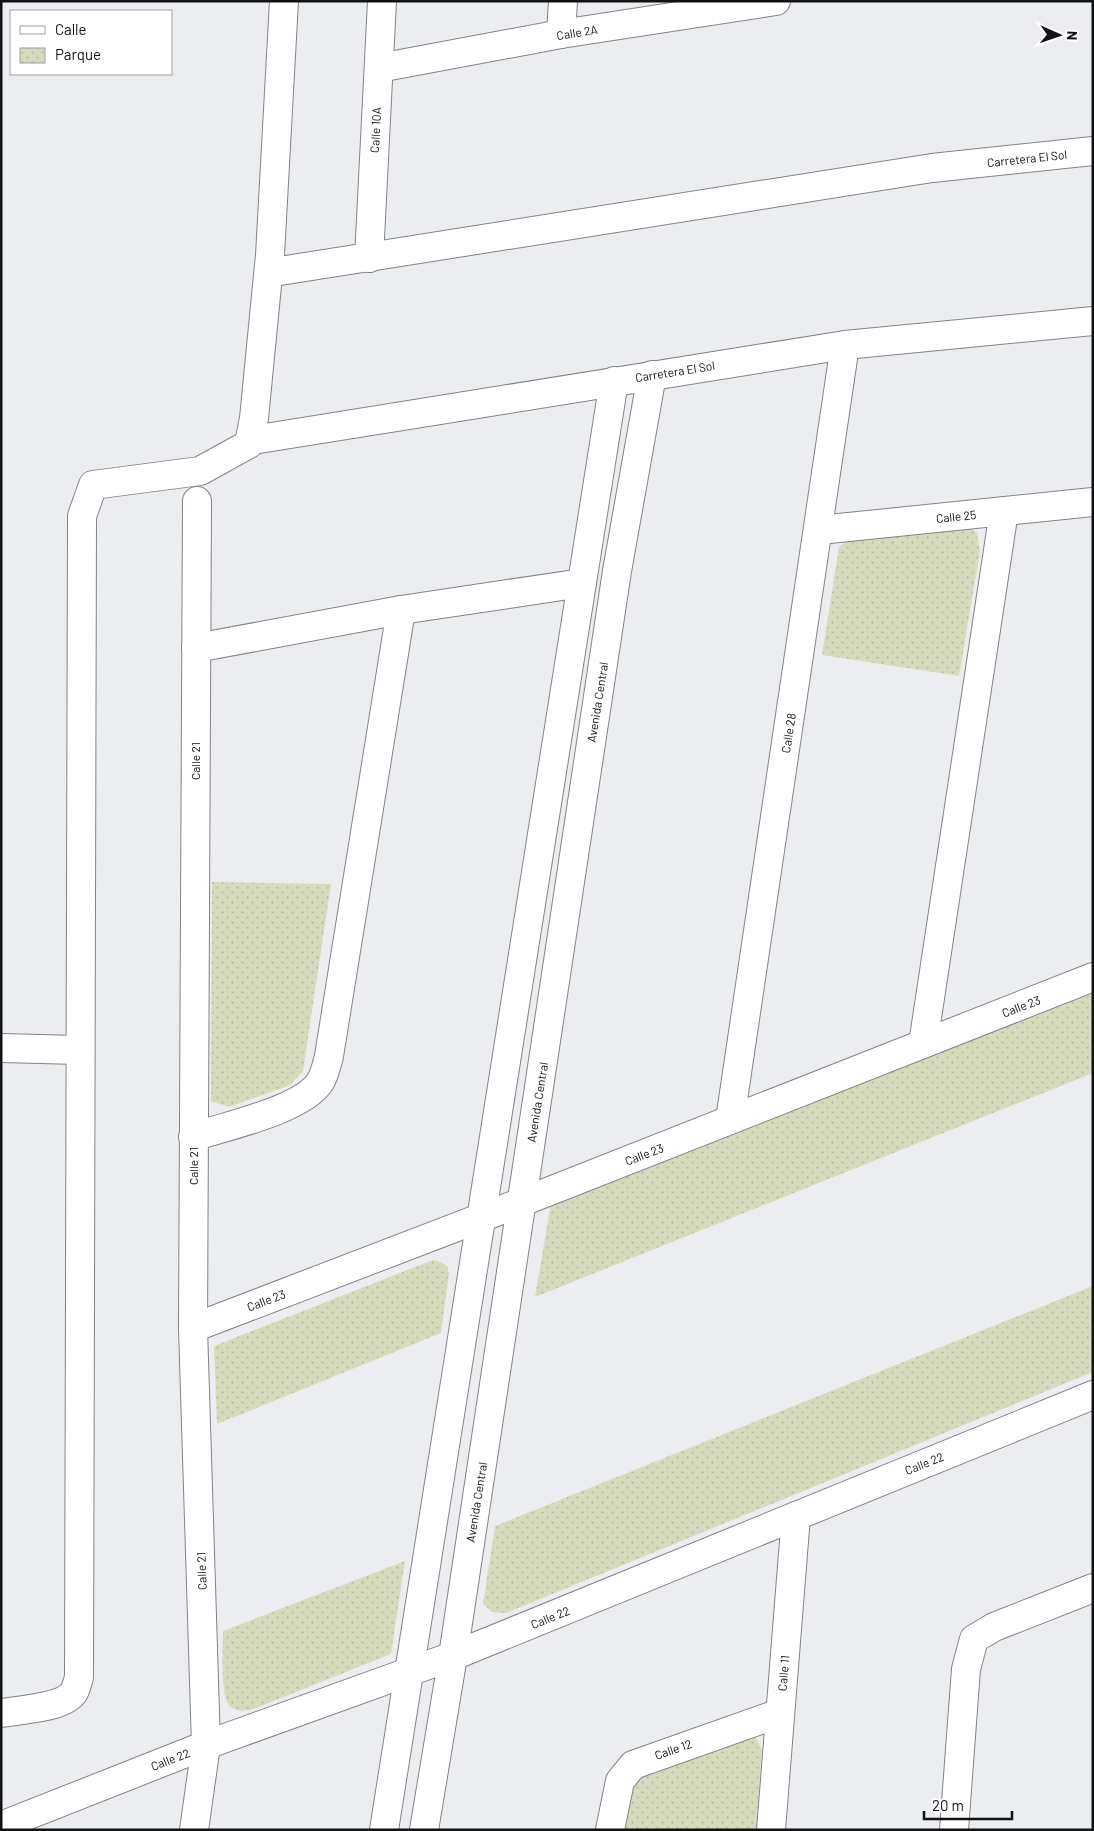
<svg xmlns="http://www.w3.org/2000/svg" width="1094" height="1831" font-family="Barlow,sans-serif">
<style>
.park{fill:url(#park-dots)}
.lines{fill:none;stroke-linecap:round;stroke-linejoin:round}
.minor-casing{stroke:#828487;stroke-width:30}
.minor{stroke:#fff;stroke-width:28}
.labels{text-anchor:middle;dominant-baseline:central;stroke-width:4;stroke-linejoin:round;paint-order:stroke}
.street-label{font-size:12px;fill:#111213;stroke:#fff}
</style>
<defs>
<pattern id="park-dots" width="8" height="8" patternUnits="userSpaceOnUse" patternTransform="scale(1.25)"><rect width="8" height="8" fill="#d7dbbd"/><path d="M2 2h.1M6 6h.1" fill="none" stroke="#b8bba2" stroke-width="1.8" stroke-linecap="round"/></pattern>
</defs>
<rect width="100%" height="100%" fill="#ebedf0"/>
<g class="park">
<polygon points="968,527 977,533 980,551 959,676 822,655 839,547 847,541"/>
<polygon points="212,882 331,884 303,1071 290,1085 229,1107 211,1101"/>
<polygon points="1093,985 1093,1073 535,1297 551,1203"/>
<polygon points="433,1260 438,1261 447,1266 449,1273 441,1333 217,1424 214,1346"/>
<polygon points="1093,1286 1093,1372 506,1613 492,1612 483,1604 495,1526"/>
<path d="M405,1561L391,1654L251,1710C244,1711 234,1712 229,1705C220,1693 223,1647 223,1631Z"/>
<polygon points="755,1736 762,1750 756,1830 619,1830 629,1781"/>
</g>
<g class="lines">
<defs>
<g id="minor">
<polyline points="561,34 563,1"/>
<polyline points="379,68 561,34 776,1"/>
<polyline points="369,258 382,1"/>
<polyline points="280,271 932,168 1093,151"/>
<polyline points="259,439 845,345 1093,321"/>
<polyline points="819,530 1093,502"/>
<polyline points="196,648 401,610 582,583"/>
<polyline points="923,1044 1004,511"/>
<polyline points="1,1048 79,1050"/>
<polyline points="730,1120 845,345"/>
<path d="M193,1137C226,1126 302,1110 320,1082C325,1074 327,1064 329,1056L401,610"/>
<polyline points="193,1328 522,1202 1093,977"/>
<path d="M1,1713C19,1710 64,1708 74,1692C76,1688 78,1681 79,1677L82,516L93,485L200,471L249,444L254,418L270,255L284,1"/>
<polyline points="1,1826 206,1745 453,1656 1093,1395"/>
<polyline points="194,1830 206,1745 193,1328 197,501"/>
<polyline points="384,1830 614,381"/>
<polyline points="424,1830 453,1656 617,571 652,375"/>
<polyline points="610,1830 620,1781 633,1765 780,1713"/>
<polyline points="771,1830 796,1516"/>
<polyline points="954,1830 966,1669 974,1639 994,1627 1093,1588"/>
</g>
</defs>
<use href="#minor" class="minor-casing"/>
<use href="#minor" class="minor"/>
</g>
<g class="labels">
<g class="street-label">
<text transform="translate(577 32) rotate(-9)">Calle 2A</text>
<text transform="translate(375 130) rotate(-87)">Calle 10A</text>
<text transform="translate(1027 158) rotate(-6)">Carretera El Sol</text>
<text transform="translate(675 371) rotate(-9)">Carretera El Sol</text>
<text transform="translate(956 516) rotate(-6)">Calle 25</text>
<text transform="translate(597 702) rotate(-81)">Avenida Central</text>
<text transform="translate(788 733) rotate(-81)">Calle 28</text>
<text transform="translate(195 761) rotate(-90)">Calle 21</text>
<text transform="translate(1021 1006) rotate(-21)">Calle 23</text>
<text transform="translate(537 1102) rotate(-81)">Avenida Central</text>
<text transform="translate(644 1154) rotate(-21)">Calle 23</text>
<text transform="translate(193 1166) rotate(-90)">Calle 21</text>
<text transform="translate(266 1300) rotate(-21)">Calle 23</text>
<text transform="translate(924 1463) rotate(-22)">Calle 22</text>
<text transform="translate(476 1502) rotate(-81)">Avenida Central</text>
<text transform="translate(201 1571) rotate(-92)">Calle 21</text>
<text transform="translate(550 1617) rotate(-22)">Calle 22</text>
<text transform="translate(783 1673) rotate(-85)">Calle 11</text>
<text transform="translate(673 1749) rotate(-19)">Calle 12</text>
<text transform="translate(170 1759) rotate(-21)">Calle 22</text>
</g>
</g>
<rect width="1094" height="1831" fill="none" stroke="#111213" stroke-width="5"/>
<rect x="10" y="10" width="162" height="65" fill="#ffffff" stroke="#a0a0a1"/>
<rect x="20" y="26" width="25" height="8" fill="#ffffff" stroke="#a0a0a1"/>
<text x="55" y="35" font-size="15" fill="#111213">Calle</text>
<rect x="20" y="48" width="25" height="15" fill="url(#park-dots)" stroke="#a0a0a1"/>
<text x="55" y="60" font-size="15" fill="#111213">Parque</text>
<g transform="translate(1059 35) rotate(92)" stroke="#ffffff" stroke-width="4" paint-order="stroke">
<path d="M0-4L9 19L0 12L-9 19Z" fill="#111213"/>
<text y="-8" font-size="14" font-weight="bold" text-anchor="middle" fill="#111213">N</text>
</g>
<path d="M924 1811v8h88v-8" fill="none" stroke="#111213" stroke-width="2.5"/>
<text x="932" y="1811" font-size="15" fill="#111213" stroke="#ffffff" stroke-width="4" paint-order="stroke">20 m</text>
</svg>
